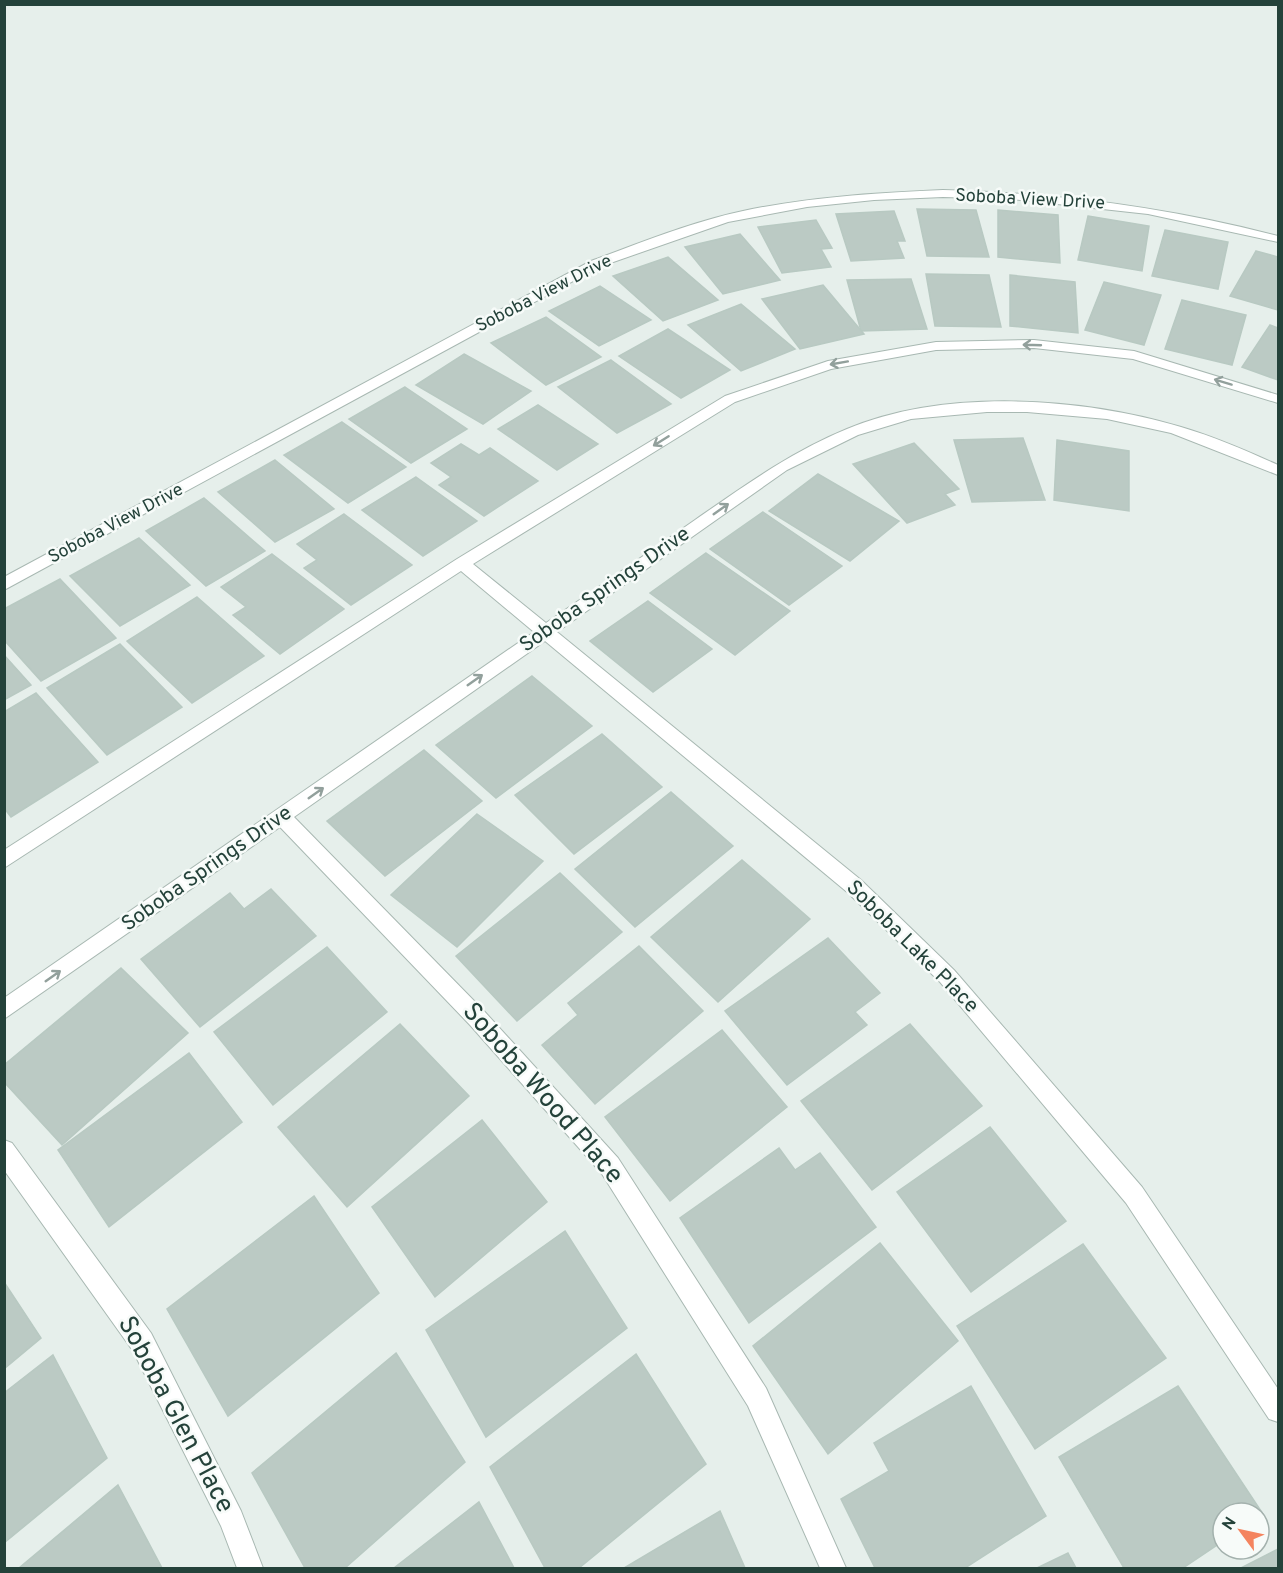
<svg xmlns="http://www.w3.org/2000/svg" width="1283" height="1573" font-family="Overpass,sans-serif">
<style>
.building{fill:#bbcac4;stroke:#b8c9c2;stroke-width:1.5}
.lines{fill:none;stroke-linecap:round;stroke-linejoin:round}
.minor-casing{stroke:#a8b8b2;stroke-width:2}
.minor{fill:#fff;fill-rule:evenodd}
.oneway{stroke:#92a09c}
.labels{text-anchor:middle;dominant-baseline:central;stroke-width:5;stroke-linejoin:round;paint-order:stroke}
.far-street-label{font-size:18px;fill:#24423a;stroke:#f7fbf9}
.street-label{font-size:21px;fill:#24423a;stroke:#f7fbf9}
.near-street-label{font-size:26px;fill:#24423a;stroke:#f7fbf9}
</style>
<rect width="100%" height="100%" fill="#e6efeb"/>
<g class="building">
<polygon points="917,209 976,210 989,257 927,256"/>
<polygon points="998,210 1058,215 1060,263 998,257"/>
<polygon points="894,211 905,241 897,241 904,258 851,261 836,214"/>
<polygon points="1088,216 1149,226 1142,271 1078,260"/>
<polygon points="816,220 832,248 821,249 831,267 782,273 758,227"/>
<polygon points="1165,230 1228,242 1218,289 1152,276"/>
<polygon points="740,234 780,280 723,294 685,247"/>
<polygon points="1256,251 1278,257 1278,310 1230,296"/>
<polygon points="668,257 718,300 663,321 613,276"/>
<polygon points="926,274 989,275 1001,327 935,326"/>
<polygon points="1010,275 1075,282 1078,333 1010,326"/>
<polygon points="911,279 927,329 861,331 847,280"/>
<polygon points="1104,282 1161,295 1144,345 1085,330"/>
<polygon points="823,285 864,334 800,349 762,299"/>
<polygon points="600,286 651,320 599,346 549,311"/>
<polygon points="1182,300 1246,315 1232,365 1165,349"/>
<polygon points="741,304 795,349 741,371 688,325"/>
<polygon points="546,317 601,357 546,385 491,343"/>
<polygon points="1270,325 1278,328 1278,380 1242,367"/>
<polygon points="668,329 730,370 681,398 619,356"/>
<polygon points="464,354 531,391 483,424 416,385"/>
<polygon points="611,360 671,404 617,433 558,387"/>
<polygon points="405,387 467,429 411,463 349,419"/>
<polygon points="538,405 598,444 557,470 498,429"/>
<polygon points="342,422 406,467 348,503 284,455"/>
<polygon points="1023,438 1045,500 972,502 954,440"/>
<polygon points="1057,440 1129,451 1129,511 1054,500"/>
<polygon points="914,443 959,489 945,494 955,505 907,523 853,464"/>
<polygon points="461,444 479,455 490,448 538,481 484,516 439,485 451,477 431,463"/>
<polygon points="275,460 334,509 275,542 218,492"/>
<polygon points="818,474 899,521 850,561 769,511"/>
<polygon points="416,477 477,521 423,556 362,510"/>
<polygon points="204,498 265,551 206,586 146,531"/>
<polygon points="763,512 842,566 789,605 710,549"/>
<polygon points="344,514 412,565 351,605 304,568 317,560 297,544"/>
<polygon points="139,538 190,585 120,626 70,576"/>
<polygon points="706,553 790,611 735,655 650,593"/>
<polygon points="272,554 344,609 280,654 233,615 246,607 221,587"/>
<polygon points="60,579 116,638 41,681 4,640 4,609"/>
<polygon points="197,597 264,656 192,703 127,641"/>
<polygon points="648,601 712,649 653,692 590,641"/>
<polygon points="120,644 182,707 107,755 47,688"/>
<polygon points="4,655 31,685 4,700"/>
<polygon points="532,676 592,726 496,798 436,745"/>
<polygon points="36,693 98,762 11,817 4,808 4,712"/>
<polygon points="602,734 662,787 574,854 515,795"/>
<polygon points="424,750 482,801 385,876 327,821"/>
<polygon points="671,792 733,846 635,927 575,869"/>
<polygon points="477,814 543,861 457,947 391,895"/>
<polygon points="742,860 810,919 718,1002 651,937"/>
<polygon points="560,873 622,932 517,1021 456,956"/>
<polygon points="271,889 316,936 200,1027 141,959 230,893 244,909"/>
<polygon points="828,938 880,993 855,1012 867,1025 787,1085 725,1011"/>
<polygon points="639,946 703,1011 595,1104 542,1045 578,1015 568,1003"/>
<polygon points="327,947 387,1012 273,1105 214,1032"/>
<polygon points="121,968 188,1033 62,1145 4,1082 4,1065"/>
<polygon points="400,1024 469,1096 347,1207 278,1127"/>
<polygon points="910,1024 982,1106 872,1190 801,1101"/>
<polygon points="722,1030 787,1107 670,1201 605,1117"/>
<polygon points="189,1053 242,1122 109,1227 58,1150"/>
<polygon points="482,1120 547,1202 435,1297 372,1207"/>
<polygon points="990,1127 1066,1221 971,1292 897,1192"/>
<polygon points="779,1148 795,1170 820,1153 876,1227 749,1323 680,1218"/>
<polygon points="314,1196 379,1293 228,1416 167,1309"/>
<polygon points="565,1231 627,1328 486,1437 426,1330"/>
<polygon points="880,1243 958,1341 828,1454 753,1346"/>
<polygon points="1083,1244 1166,1358 1035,1449 957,1326"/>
<polygon points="4,1282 41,1338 4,1369"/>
<polygon points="396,1353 465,1462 345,1568 305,1568 252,1473"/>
<polygon points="636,1354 706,1464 579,1568 545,1568 490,1467"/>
<polygon points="53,1355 107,1458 4,1543 4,1393"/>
<polygon points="971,1386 1046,1516 965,1568 875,1568 841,1499 889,1471 874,1443"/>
<polygon points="1178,1386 1263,1514 1259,1517 1259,1513 1223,1513 1223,1541 1183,1568 1124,1568 1059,1457"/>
<polygon points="118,1485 162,1568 19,1568"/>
<polygon points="479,1502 514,1568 394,1568"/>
<polygon points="720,1511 745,1568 624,1568"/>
<polygon points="1278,1549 1278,1568 1241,1568"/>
<polygon points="1068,1553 1076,1568 1037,1568"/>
</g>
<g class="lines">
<defs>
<g id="minor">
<path d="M943,190C1057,193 1167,207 1278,236V242L1148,214L1011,199L943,197L874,200L807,207L728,222L599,267L4,590V577L591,261C640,243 691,222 743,211C809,197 875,193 943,190Z"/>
<path d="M1034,340L1134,351L1278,395V403L1133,359L1034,348L936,350L831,369L735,402L473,564L546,623C596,589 646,554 695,520C744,486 791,452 847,429C945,388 1081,397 1181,427C1215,437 1247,451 1278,465V475L1171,433L1107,419L1027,412H987L911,419L858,435L787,470L557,632L861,880L954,970L1142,1187L1278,1389V1422L1269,1419L1126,1203L940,982L847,892L545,641L294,817L484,1011L618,1158L766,1388L846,1568H820L748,1406L602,1174L470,1025L280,827L4,1019V998L534,632L461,571L4,868V850L457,559L725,396L828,361L936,342Z"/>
<polygon points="4,1140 12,1143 151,1333 241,1511 263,1568 237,1568 221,1526 133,1351 4,1170"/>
</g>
</defs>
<use href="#minor" class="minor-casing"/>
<use href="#minor" class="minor"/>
</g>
<defs><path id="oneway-shaft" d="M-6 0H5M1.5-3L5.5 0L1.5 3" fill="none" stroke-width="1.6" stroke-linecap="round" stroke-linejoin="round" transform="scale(1.5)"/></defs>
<g class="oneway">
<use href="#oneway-shaft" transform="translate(1032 345) rotate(-178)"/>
<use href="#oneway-shaft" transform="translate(839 363) rotate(170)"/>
<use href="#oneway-shaft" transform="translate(1223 382) rotate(-163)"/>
<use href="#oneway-shaft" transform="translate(661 441) rotate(148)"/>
<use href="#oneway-shaft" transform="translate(721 509) rotate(-35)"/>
<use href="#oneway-shaft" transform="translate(475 680) rotate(-35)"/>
<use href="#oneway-shaft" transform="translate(316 793) rotate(-35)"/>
<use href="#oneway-shaft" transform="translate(53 976) rotate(-35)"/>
</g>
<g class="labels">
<g class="far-street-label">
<text transform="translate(1030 200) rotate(3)">Soboba View Drive</text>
<text transform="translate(544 294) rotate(-27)">Soboba View Drive</text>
<text transform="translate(116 524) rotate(-28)">Soboba View Drive</text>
</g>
<g class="street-label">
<text transform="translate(605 590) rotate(-35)">Soboba Springs Drive</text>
<text transform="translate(207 869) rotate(-35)">Soboba Springs Drive</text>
<text transform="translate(912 947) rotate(45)">Soboba Lake Place</text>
</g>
<g class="near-street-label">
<text transform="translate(542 1094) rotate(49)">Soboba Wood Place</text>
<text transform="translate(175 1415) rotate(62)">Soboba Glen Place</text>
</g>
</g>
<rect width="1283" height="1573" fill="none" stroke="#24423a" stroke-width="12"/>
<g transform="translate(1241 1531) rotate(303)"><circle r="28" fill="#f7fbf9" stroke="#a3b1ad" stroke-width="1.5"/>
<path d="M0-4.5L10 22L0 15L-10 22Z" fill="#f4845f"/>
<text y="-9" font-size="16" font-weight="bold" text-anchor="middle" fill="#24423a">N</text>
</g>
</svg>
